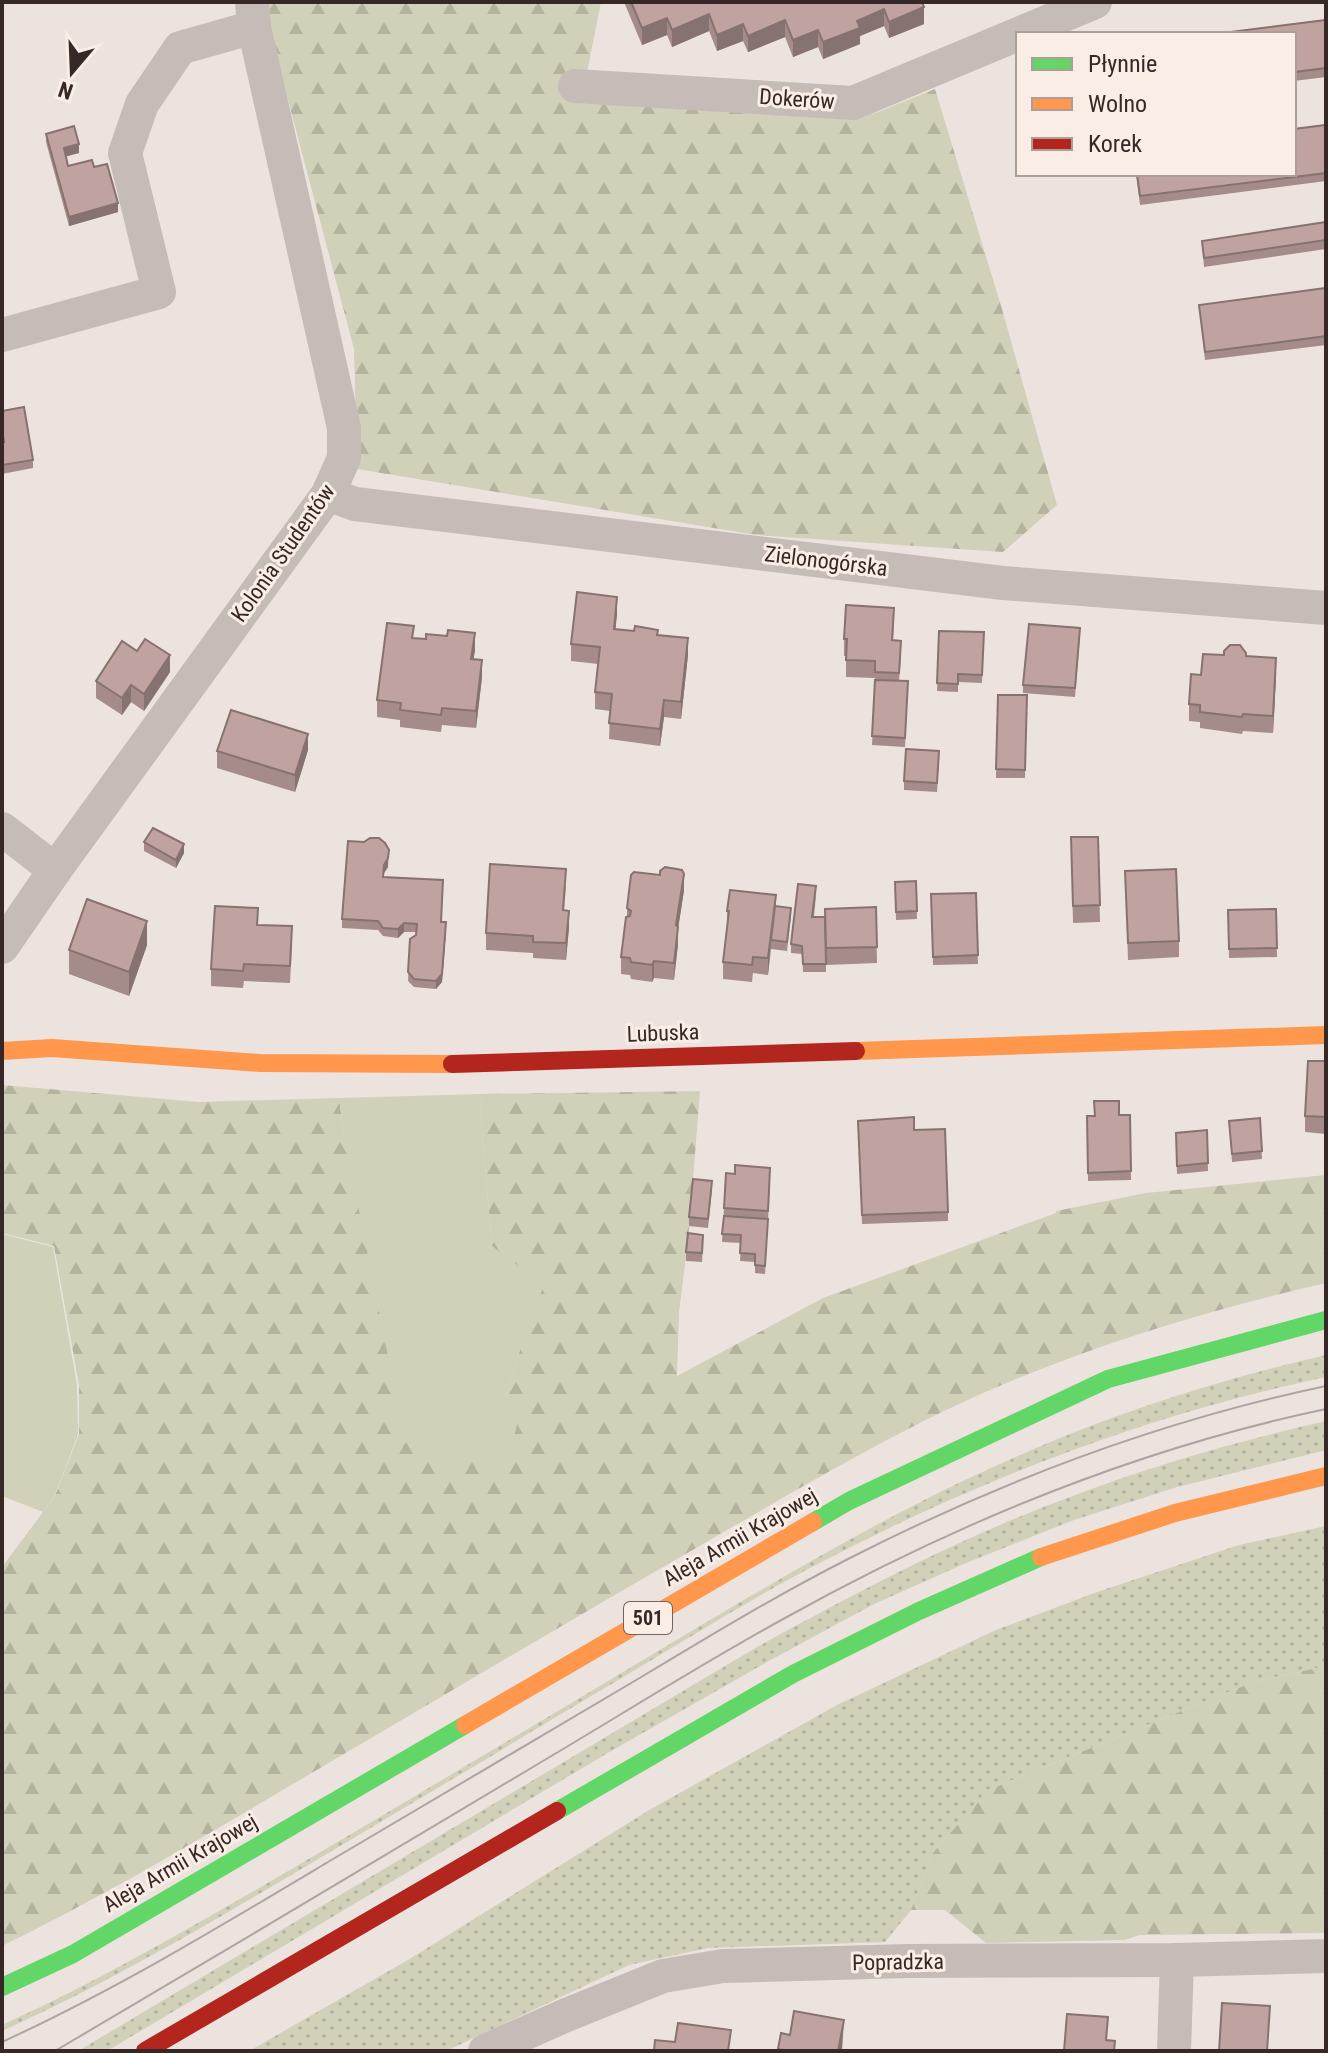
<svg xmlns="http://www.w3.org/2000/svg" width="1328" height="2053" font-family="'Roboto Condensed',sans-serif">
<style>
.grass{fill:url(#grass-dots)}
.forest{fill:url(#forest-firs)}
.garden{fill:#d1d0b8}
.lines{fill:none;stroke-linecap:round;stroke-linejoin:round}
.street{stroke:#c5bcb8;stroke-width:34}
.fast{stroke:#63d668;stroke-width:18}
.slow{stroke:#ff974d;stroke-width:18}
.jam{stroke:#b3261e;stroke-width:18}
.tram{stroke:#ada5a2;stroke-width:2}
.wall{fill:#a58c8a}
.shaded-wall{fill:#867270}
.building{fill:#c0a3a0;stroke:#867270;stroke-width:2}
.labels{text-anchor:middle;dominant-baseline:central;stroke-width:6;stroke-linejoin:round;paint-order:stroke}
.shield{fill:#faede5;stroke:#71635f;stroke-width:2}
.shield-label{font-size:20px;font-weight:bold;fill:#362826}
.street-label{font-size:22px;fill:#362826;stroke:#faede5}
</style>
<defs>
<pattern id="grass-dots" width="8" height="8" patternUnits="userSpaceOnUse" patternTransform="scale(2)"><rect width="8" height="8" fill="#d1d0b8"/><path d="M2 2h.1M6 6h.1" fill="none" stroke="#b4b39e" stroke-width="1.8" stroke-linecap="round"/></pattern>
<pattern id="forest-firs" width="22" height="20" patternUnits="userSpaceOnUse" patternTransform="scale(2)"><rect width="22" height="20" fill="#d1d0b8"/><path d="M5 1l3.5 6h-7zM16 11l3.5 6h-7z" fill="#b4b39e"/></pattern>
</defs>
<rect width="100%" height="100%" fill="#ece3df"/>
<g class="grass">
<path d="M1326,1355V1377C1145,1415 973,1482 810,1568C749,1600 690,1637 630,1673C534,1730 438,1788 342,1845C230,1911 120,1978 2,2031V2025C93,1984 179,1934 266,1884C389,1812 511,1739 633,1666C753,1595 872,1521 1000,1464C1105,1416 1214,1381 1326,1355Z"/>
<path d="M1326,1421V1450L1177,1487L1074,1520L966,1563L872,1605L767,1662L606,1754L107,2051H78L757,1647C859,1591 961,1537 1070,1497C1154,1465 1239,1441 1326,1421Z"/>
<polygon points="1326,1526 1326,1666 1253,1682 988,1790 932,1854 911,1910 885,1942 708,1948 629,1965 446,2051 249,2051 408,1960 651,1809 837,1705 996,1630 1097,1592 1239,1545"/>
</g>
<g class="forest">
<polygon points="262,2 601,2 581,103 873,114 935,89 1002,309 1057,505 1003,552 756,535 357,469 354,349"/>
<path d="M2,1085L199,1102L339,1098L344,1135L506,1395L520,1350L492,1246L482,1132L481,1094L700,1091L688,1242L679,1312L677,1376L823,1298L1056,1213V1211L1146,1193L1326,1175V1283C1195,1313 1066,1353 944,1411C866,1449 791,1493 715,1537C581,1614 448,1693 315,1771C212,1832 110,1893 2,1946V1567L55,1496L79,1434V1385L54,1246L2,1233Z"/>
<polygon points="1326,1666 1326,1933 1139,1935 1125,1940 986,1943 945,1910 911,1910 932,1854 988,1790 1253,1682"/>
</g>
<g class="garden">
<polygon points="481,1094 482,1132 492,1246 544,1285 520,1350 506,1395 522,1403 510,1455 485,1466 405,1442 344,1135 339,1098"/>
<polygon points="2,1234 53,1247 77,1385 78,1434 55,1495 43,1512 2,1496"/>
</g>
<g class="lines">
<g class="street">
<polyline points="575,86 853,103 1095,2"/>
<polyline points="2,335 159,292 125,153 142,104 180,48 254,27"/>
<polyline points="328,494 355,504 1003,583 1326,608"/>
<polyline points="2,829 55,870"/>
<polyline points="2,947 55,870 328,494 344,458 344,428 254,27 252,2"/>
<polyline points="485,2051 564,2016 663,1976 723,1966 908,1961 1177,1960 1326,1956"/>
<polyline points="1174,2051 1177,1960"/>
</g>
<g class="fast">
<polyline points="813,1522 849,1501 1108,1379 1326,1320"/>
<polyline points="557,1811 793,1674 919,1611 1041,1557"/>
<polyline points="2,1987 73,1954 465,1725"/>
</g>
<g class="slow">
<polyline points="2,1051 52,1048 260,1063 452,1064"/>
<polyline points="856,1051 1326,1035"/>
<polyline points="1041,1557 1175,1513 1326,1476"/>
<polyline points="465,1725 813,1522"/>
</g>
<g class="jam">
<polyline points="452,1064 856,1051"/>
<polyline points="145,2051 557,1811"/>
</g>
<g class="tram">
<path d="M2,2042C115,1990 221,1926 328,1862C433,1800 538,1738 643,1676C711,1635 779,1594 850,1558C1001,1481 1160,1421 1326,1386"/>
<path d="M55,2051C218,1955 381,1858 543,1761C624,1713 703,1663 785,1618C954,1524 1136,1449 1326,1409"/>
</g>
</g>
<g class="wall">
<polygon points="624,2 922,2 924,24 889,38 884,26 860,36 860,44 823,59 818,47 793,57 785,37 748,52 743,41 717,51 709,31 672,47 667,35 642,45"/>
<polygon points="1326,20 1326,77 1294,81 1294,34"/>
<polygon points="1326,125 1326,181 1140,205 1136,174 1294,174"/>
<polygon points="46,134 79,153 66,156 68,166 94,167 118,212 69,226 46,142"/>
<polygon points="1326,222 1326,249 1204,267 1202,241"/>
<polygon points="1326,288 1326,345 1205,360 1199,305"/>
<polygon points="2,411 33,460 33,468 2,474"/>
<polygon points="617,614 615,629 658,635 688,655 681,719 664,717 660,746 609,739 610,711 595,709 595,692 598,664 571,661 571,644"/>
<polygon points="894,625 893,640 901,658 899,681 908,681 905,747 872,745 875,678 846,677 846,656 844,656 844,639"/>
<polygon points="939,631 984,632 982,683 958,682 958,692 937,691"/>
<polygon points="1080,636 1075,697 1023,693 1023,685"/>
<polygon points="414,638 475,650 473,659 482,677 476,728 442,725 441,732 400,727 400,720 377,717 377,700"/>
<polygon points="1224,655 1246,656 1276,675 1273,733 1243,731 1242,734 1200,728 1200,722 1189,721 1189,704 1201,675"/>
<polygon points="170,672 144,711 131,702 122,715 96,698 96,681"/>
<polygon points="998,695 1027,695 1025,778 996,778"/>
<polygon points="308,750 295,792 217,768 217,751"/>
<polygon points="939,759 937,792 904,790 904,781"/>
<polygon points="1071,837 1098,837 1100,922 1073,923"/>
<polygon points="144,842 184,853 176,868 144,851"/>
<polygon points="364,842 389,850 388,867 384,873 384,877 441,922 446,931 442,982 436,989 414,987 408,981 410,939 416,935 417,932 404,932 398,938 383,936 378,930 342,928 342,919"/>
<polygon points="1125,871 1179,941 1179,957 1128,960"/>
<polygon points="660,875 684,890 678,929 678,944 674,980 654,978 652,982 631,979 630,975 621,974 621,957 627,917 627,908"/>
<polygon points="916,881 917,919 896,920 895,882"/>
<polygon points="566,886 564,910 569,927 566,960 533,958 533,953 486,950 486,933"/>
<polygon points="976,893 978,964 933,965 931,894"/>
<polygon points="816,895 814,917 825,917 876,907 877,963 826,965 826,972 803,972 802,954 791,953 791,944"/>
<polygon points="776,906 791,916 787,951 771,949 768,975 753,973 752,982 723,979 723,962 727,927 727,911"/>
<polygon points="1276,909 1277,957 1229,958 1228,910"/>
<polygon points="258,925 292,943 290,983 244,981 243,988 211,986 211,969"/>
<polygon points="147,945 129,996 69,974 69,950"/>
<polygon points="1326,1061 1326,1134 1305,1132 1305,1116"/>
<polygon points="1130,1115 1131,1180 1088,1181 1087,1116"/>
<polygon points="1260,1118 1262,1159 1232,1162 1229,1121"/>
<polygon points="858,1121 914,1130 948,1212 948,1221 862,1224"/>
<polygon points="1207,1130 1208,1171 1177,1174 1176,1133"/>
<polygon points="726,1173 770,1184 765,1274 755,1273 755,1262 740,1261 741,1243 722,1242"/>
<polygon points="712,1189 708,1228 689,1226 689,1217"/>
<polygon points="703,1244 702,1262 686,1261 686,1252"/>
</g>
<g class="shaded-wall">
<polygon points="924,7 924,24 889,38 889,22"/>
<polygon points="884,9 884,26 860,36 860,44 823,59 823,42 857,21"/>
<polygon points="709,14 709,31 672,47 672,30"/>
<polygon points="667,18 667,35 642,45 642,28"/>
<polygon points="785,20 785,37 748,52 748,36"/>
<polygon points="743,24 743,41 717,51 717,35"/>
<polygon points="818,30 818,47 793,57 793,40"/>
<polygon points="79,144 79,153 64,157 64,148"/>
<polygon points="118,203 118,212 69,226 69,217"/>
<polygon points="617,597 617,614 614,646 614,629"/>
<polygon points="475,633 475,650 471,676 471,659"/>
<polygon points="688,638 688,655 681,719 681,702"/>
<polygon points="170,655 170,672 144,711 144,694"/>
<polygon points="1276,658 1276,675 1273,733 1273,716"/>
<polygon points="482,660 482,677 476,728 476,711"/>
<polygon points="131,685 131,702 122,715 122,698"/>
<polygon points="664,700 664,717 660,746 660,729"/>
<polygon points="308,734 308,750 295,792 295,775"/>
<polygon points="184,844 184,853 176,868 176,860"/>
<polygon points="388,858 388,867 384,873 384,865"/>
<polygon points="684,874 684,890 678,929 678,944 674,980 676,925"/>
<polygon points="776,895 776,912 771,940 768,975 768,958"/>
<polygon points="569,911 569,927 566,960 566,943"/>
<polygon points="147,921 147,945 129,996 129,972"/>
<polygon points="404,923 404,932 398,938 398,929"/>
<polygon points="446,931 442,982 436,989 436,981"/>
<polygon points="654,961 654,978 652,982 652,965"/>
<polygon points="844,2020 842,2051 838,2051"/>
</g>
<g class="building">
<polygon points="631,2 922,2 924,7 889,22 884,9 857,21 860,28 823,42 818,30 793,40 785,20 748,36 743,24 717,35 709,14 672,30 667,18 642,28"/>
<polygon points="1326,20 1326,68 1294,72 1294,34 1215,34"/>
<polygon points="1326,125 1326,173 1140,196 1137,174 1294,174 1294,129"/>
<polygon points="74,126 79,144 64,148 68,166 92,160 94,167 107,164 118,203 69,217 46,134"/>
<polygon points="1326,222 1326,240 1204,258 1202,241"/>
<polygon points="1326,288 1326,336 1205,352 1199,305"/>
<polygon points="24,407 33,460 2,465 2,442 4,442 2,430 2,411"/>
<polygon points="577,592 617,597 614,629 634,631 635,626 658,630 657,635 688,638 681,702 664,700 660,729 609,723 612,694 595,692 600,647 571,644"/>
<polygon points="846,605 894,608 892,640 901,641 899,673 875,672 875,661 846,660 847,639 844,639"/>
<polygon points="387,623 414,626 412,638 426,639 426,634 447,636 448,630 475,633 471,659 482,660 476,711 442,708 441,715 400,710 401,703 377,700"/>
<polygon points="1029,624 1080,628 1075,688 1023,685"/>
<polygon points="939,631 984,632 982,675 958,674 958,684 937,683"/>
<polygon points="145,639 170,655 144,694 131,685 122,698 96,681 122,641 137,651"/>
<polygon points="1230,645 1240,645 1246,653 1246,656 1276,658 1273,716 1243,714 1242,717 1200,712 1200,705 1189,704 1191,674 1201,675 1203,654 1224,655 1224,651"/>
<polygon points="875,680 908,681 905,738 872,736"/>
<polygon points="998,695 1027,695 1025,770 996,769"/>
<polygon points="231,710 308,734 295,775 217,751"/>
<polygon points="906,749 939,751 937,783 904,781"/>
<polygon points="153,828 184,844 176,860 144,842"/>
<polygon points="1071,837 1098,837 1100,905 1073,906"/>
<polygon points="370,838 379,838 385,843 389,850 388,858 384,865 383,877 443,880 441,922 446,922 442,974 436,981 414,979 408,972 410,939 416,935 417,924 404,923 398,929 383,928 378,921 342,919 348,841 364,842"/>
<polygon points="490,864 566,869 563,910 569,911 566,943 533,942 533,936 486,933"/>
<polygon points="665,867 682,870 684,874 676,925 678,927 674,963 654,961 652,965 631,962 630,958 621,957 626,917 630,916 631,911 627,908 631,875 634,872 660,875 660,871"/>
<polygon points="1176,869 1179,941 1128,943 1125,871"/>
<polygon points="916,881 917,911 896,912 895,882"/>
<polygon points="798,884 816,886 812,917 825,917 826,964 803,964 802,946 791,944"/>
<polygon points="730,890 776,895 768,958 753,957 752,965 723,962 729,911 727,911"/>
<polygon points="976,893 978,955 933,957 931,894"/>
<polygon points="87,899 147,921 129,972 69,950"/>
<polygon points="215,906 258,908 257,925 292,926 290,966 244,964 243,971 211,969"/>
<polygon points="775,906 791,908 787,942 771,940"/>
<polygon points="876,907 877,947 826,948 825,909"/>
<polygon points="1276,909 1277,948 1229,949 1228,910"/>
<polygon points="1308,1061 1326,1061 1326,1117 1305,1116"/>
<polygon points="1094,1101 1119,1101 1119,1115 1130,1115 1131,1171 1088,1173 1087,1116 1095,1116"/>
<polygon points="914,1117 914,1130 945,1129 948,1212 862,1215 858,1121"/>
<polygon points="1260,1118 1262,1151 1232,1154 1229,1121"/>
<polygon points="1207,1130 1208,1163 1177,1166 1176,1133"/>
<polygon points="735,1165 770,1168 768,1211 724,1208 726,1173 735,1174"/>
<polygon points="693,1179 712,1181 708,1219 689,1217"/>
<polygon points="724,1216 768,1219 765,1266 755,1265 755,1254 740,1253 741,1235 722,1234"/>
<polygon points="688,1233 703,1235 702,1253 686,1252"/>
<polygon points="1222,2003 1270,2006 1267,2051 1219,2051"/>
<polygon points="794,2011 844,2020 838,2051 787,2051 778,2049 781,2033 790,2035"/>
<polygon points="1067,2014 1108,2017 1106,2040 1115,2041 1114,2051 1064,2051"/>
<polygon points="678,2023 731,2030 728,2051 654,2051 655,2040 675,2042"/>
</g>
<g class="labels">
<rect class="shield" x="624" y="1602" width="48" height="32" rx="6"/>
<g class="shield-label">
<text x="648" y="1618">501</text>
</g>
<g class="street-label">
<text transform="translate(797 99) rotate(4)">Dokerów</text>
<text transform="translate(283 553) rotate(-55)">Kolonia Studentów</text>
<text transform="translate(826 561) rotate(7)">Zielonogórska</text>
<text transform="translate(663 1033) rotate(-2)">Lubuska</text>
<text transform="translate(740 1537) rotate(-30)">Aleja Armii Krajowej</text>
<text transform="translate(180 1863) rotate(-30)">Aleja Armii Krajowej</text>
<text transform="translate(898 1962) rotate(-1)">Popradzka</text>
</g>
</g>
<rect width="1328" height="2053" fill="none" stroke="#362826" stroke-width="8"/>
<rect x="1016" y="32" width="280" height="144" fill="#faede5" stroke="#ac9e99" stroke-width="2"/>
<rect x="1032" y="58" width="40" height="12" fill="#63d668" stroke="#ac9e99" stroke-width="2"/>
<text x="1088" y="72" font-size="24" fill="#362826">Płynnie</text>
<rect x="1032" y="98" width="40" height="12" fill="#ff974d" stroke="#ac9e99" stroke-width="2"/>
<text x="1088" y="112" font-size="24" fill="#362826">Wolno</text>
<rect x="1032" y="138" width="40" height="12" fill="#b3261e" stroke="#ac9e99" stroke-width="2"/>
<text x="1088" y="152" font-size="24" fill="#362826">Korek</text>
<g transform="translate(72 72) rotate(199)" stroke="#faede5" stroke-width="6" paint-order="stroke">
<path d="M0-6L14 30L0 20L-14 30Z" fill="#362826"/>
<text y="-12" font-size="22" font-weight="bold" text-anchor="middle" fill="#362826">N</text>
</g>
</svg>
